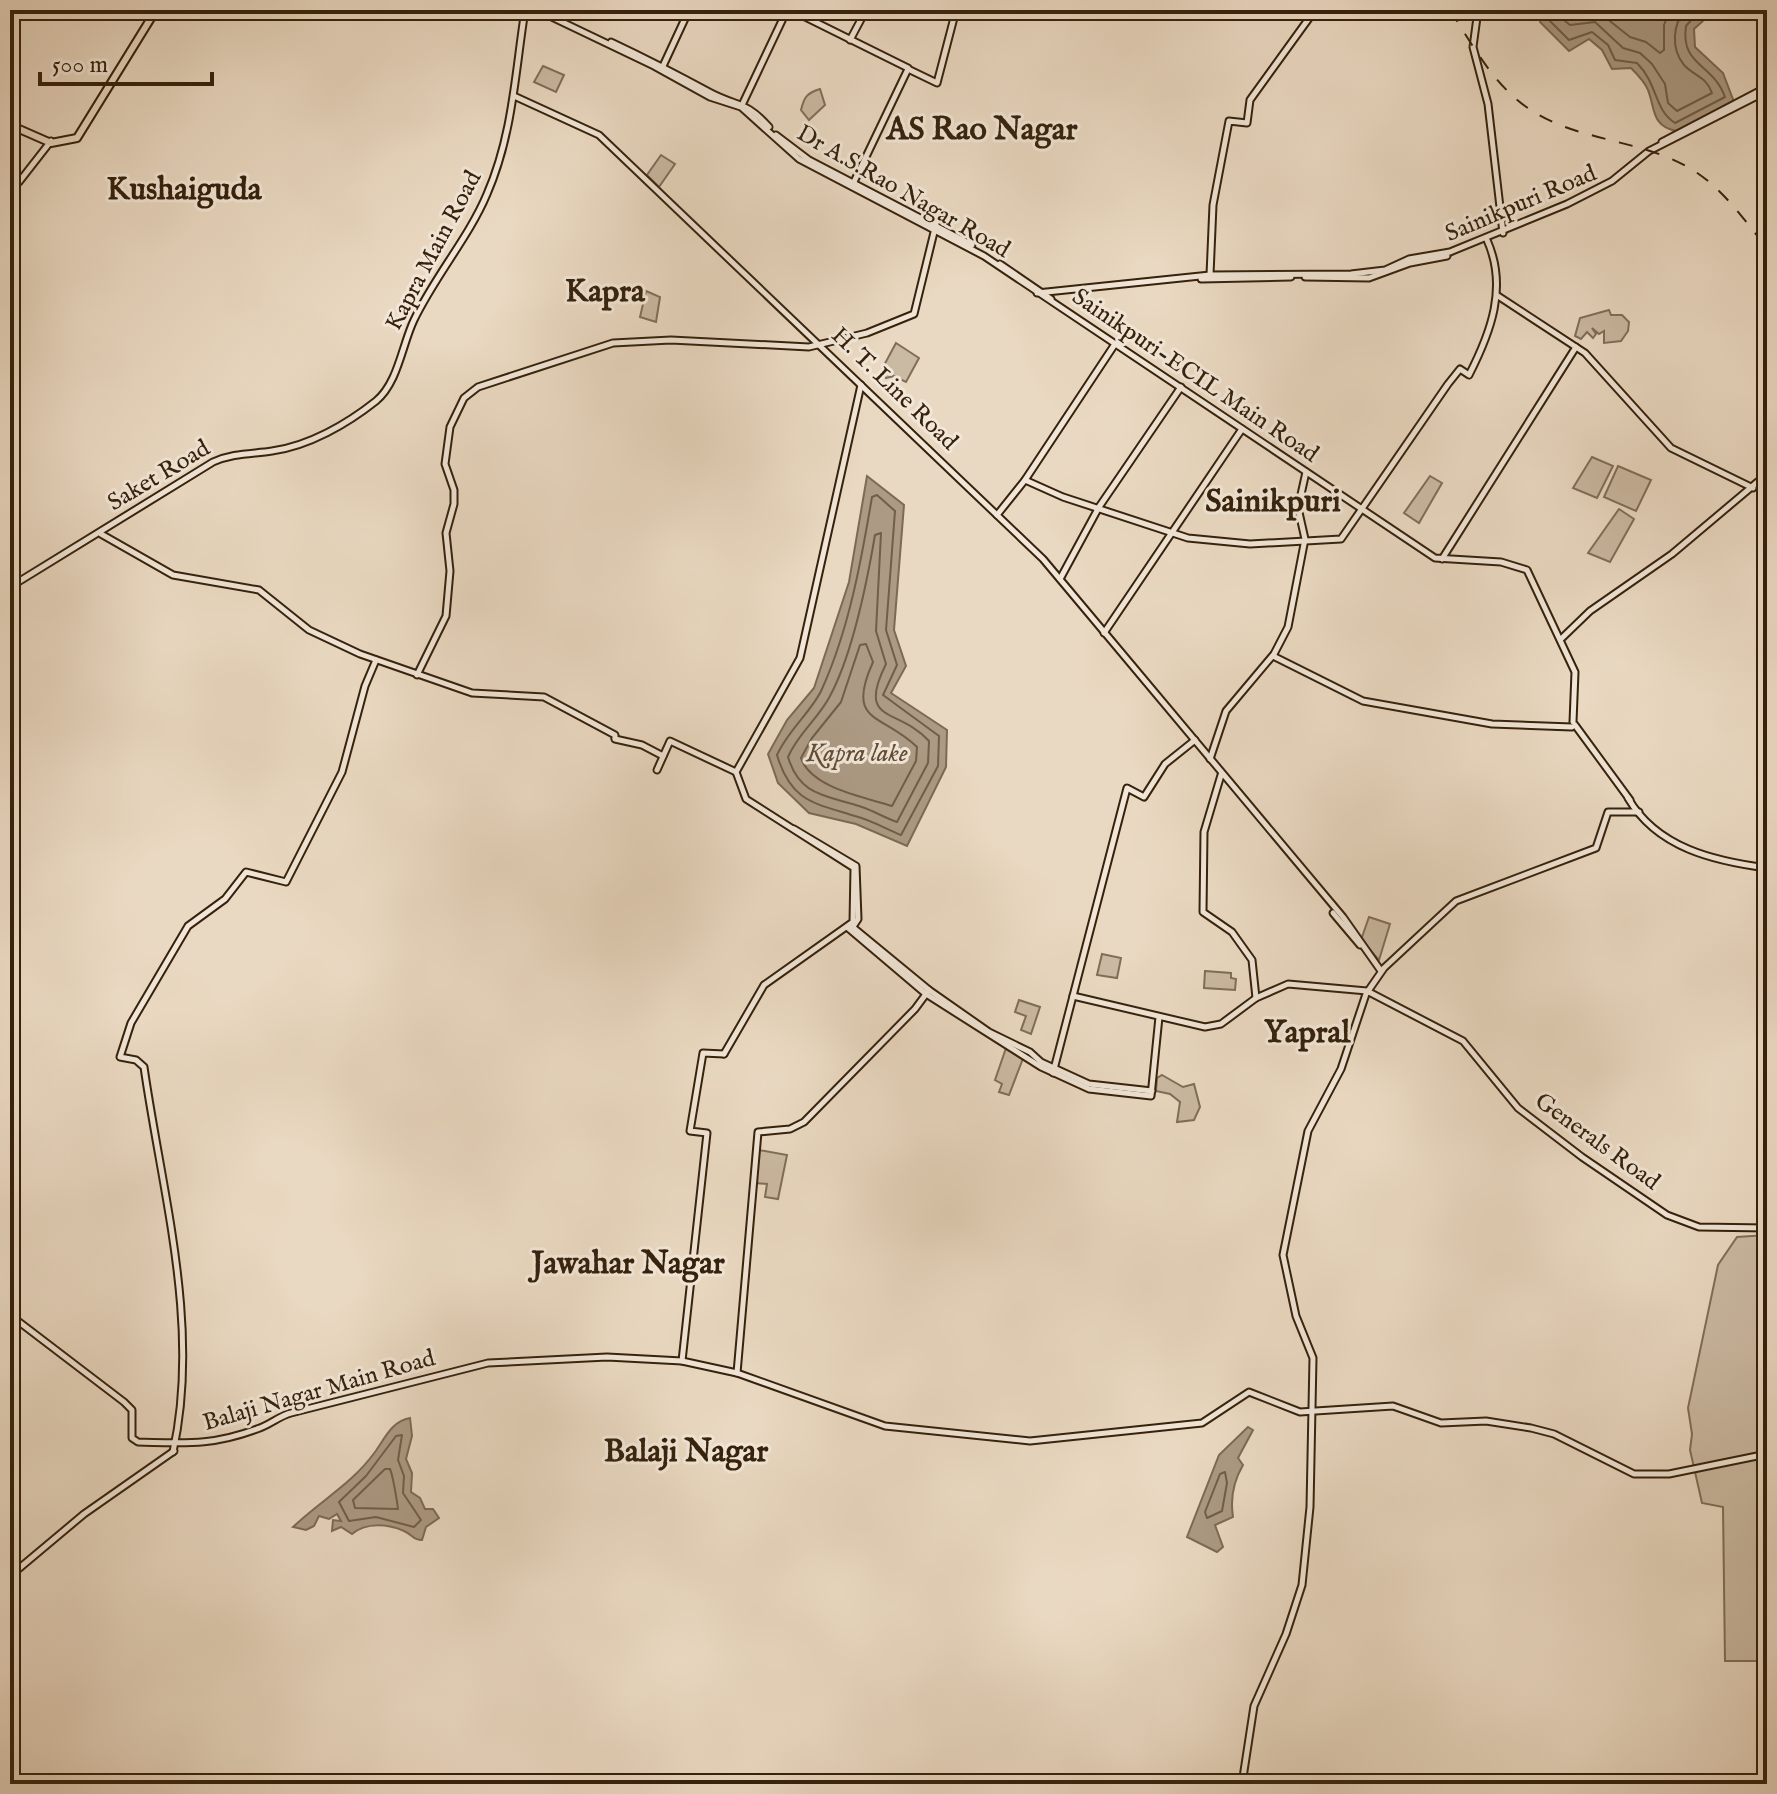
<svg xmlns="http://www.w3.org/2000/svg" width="1777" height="1794" font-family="'IM FELL English',serif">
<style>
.green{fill:#cbbaa3;stroke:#806e58;stroke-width:2}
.water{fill:#ac9a84;stroke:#7c6a54;stroke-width:2}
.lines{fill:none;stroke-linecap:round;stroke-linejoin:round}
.shore{stroke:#705e48;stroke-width:2}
.secondary-casing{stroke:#35210c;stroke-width:9}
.primary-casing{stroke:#35210c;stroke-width:10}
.secondary{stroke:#f1e6d7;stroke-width:5}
.primary{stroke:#ead9c2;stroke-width:6}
.rail{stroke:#35210c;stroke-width:2;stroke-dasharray:14 14;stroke-linecap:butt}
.labels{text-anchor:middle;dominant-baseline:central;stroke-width:6;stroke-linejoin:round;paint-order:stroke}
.street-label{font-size:24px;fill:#35210c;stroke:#f1e6d7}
.water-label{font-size:26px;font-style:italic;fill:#5f4b36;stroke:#f1e6d7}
.district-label{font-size:32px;font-weight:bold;fill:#35210c;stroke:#f1e6d7}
</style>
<rect width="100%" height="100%" fill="#ead9c2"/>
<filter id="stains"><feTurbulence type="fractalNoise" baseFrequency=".0025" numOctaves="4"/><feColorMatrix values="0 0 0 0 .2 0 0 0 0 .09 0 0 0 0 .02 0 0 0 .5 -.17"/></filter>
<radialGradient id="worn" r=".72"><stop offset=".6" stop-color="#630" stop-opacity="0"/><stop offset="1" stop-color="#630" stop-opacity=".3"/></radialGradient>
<g class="green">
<polygon points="543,66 564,75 556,92 534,82"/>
<path d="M820,89L825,105L809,120L801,110C804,97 807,93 820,89Z"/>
<polygon points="661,155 675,164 659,187 647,175"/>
<polygon points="646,291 660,297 656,322 640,317"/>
<polygon points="1609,310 1611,315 1622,315 1629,322 1628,331 1621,341 1604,343 1604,331 1599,334 1592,328 1596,334 1593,338 1587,332 1581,339 1575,336 1580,318"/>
<polygon points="896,343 919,358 906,382 894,376 886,378 882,369"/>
<polygon points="1592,457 1613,466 1597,498 1573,488"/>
<polygon points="1618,466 1651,480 1636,511 1604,497"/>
<polygon points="1430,476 1442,483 1419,523 1404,513"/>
<polygon points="1619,509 1634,519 1610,562 1588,553"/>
<polygon points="1369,917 1390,924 1379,960 1361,940"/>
<polygon points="1102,954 1121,958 1117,978 1097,975"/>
<polygon points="1205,971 1231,973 1231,978 1236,979 1235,990 1204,988"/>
<polygon points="1019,1000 1040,1007 1031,1034 1021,1030 1026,1016 1015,1012"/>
<polygon points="1006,1048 1024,1056 1009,1095 999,1092 1002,1084 995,1080"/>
<polygon points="1162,1075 1183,1087 1194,1084 1200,1107 1194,1120 1177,1122 1180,1102 1170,1094 1156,1091 1157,1078"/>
<polygon points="759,1150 787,1155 778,1199 765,1197 767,1184 755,1183"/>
<polygon points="1767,1235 1767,1632 1760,1661 1725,1661 1723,1507 1702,1503 1690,1450 1692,1434 1688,1408 1718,1265 1737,1237"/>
</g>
<g class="water">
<path d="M1542,10H1708L1703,21L1694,29L1695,47L1723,73L1734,102L1677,131C1651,127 1655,107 1648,90C1645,82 1638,75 1631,68L1612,69L1602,50L1589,39L1569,51L1540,22Z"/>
<polygon points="867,476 904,505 894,630 906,666 891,693 947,730 946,767 907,846 856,824 809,813 778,783 768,754 787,720 814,688 849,582"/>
<path d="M410,1418L412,1436L406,1459L412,1473L411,1492L420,1498L425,1509H433L439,1518L426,1527L422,1540C413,1540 413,1535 404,1531C388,1524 366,1522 352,1534L341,1527L332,1531L333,1520L341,1521L337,1514L329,1519L319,1516L314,1526L306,1530L293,1527C320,1501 352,1484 375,1452C385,1438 392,1421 410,1418Z"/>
<path d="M1248,1427L1253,1430L1238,1458L1243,1465C1233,1482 1230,1498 1233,1517L1215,1525L1223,1547L1217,1552L1187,1537L1219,1455Z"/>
</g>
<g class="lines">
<g class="shore">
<path d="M1548,10V19L1569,40L1592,32L1608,45L1615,60L1637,63C1658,84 1654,110 1675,123L1725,97C1713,63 1680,66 1686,26L1700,10"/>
<path d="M1558,10L1559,16L1570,25L1595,22L1623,48L1640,53L1652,64L1665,84L1668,103L1677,111L1712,93C1707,77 1694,76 1684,65C1671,49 1672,24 1686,10"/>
<polyline points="1596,10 1630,37 1646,42 1660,53 1664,50 1664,25 1670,10"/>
<path d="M877,495L895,511L886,630L897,665L883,695L939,736L938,766L901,835C886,829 871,820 855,816C814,803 791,802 777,755C788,730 813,710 822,689C849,629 861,562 872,497Z"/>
<path d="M881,533L876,631L886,664C856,724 898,707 929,741L928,763L897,822C885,818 874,811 862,807C827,795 800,797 788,757C798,733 819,718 830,696C852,655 867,582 875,535Z"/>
<path d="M866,644L873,662C845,724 882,713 917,747L916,761L892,806C864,797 811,788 801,758L812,738L841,702L860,645Z"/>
<polygon points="402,1435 398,1460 404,1476 403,1493 421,1520 414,1527 376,1517 349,1521 339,1502 366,1476 396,1436"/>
<path d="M385,1469H390C393,1476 397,1501 398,1509L355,1508L353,1500Z"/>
<polygon points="1225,1472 1227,1483 1222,1511 1207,1518 1205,1512 1220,1474"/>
</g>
<defs>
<g id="secondary">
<polyline points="537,10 654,66 710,97 741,107 799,159 984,256 1435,558 1501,562 1527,570 1575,672 1573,722"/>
<polyline points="791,10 908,68"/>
<polyline points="1478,10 1473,47 1488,104 1503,233"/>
<polyline points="850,40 866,10"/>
<path d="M611,42C645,58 678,75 711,93C738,107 746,101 769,127"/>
<polyline points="663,66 689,10"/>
<polyline points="514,96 599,135 1043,559 1343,917 1381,971"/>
<polyline points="743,103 787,10"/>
<polyline points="776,135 809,160 972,245"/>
<polyline points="1662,142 1767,87"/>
<polyline points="852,186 908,69 937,83 956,10"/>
<polyline points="10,188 19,182 51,141"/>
<polyline points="1000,264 1051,299"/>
<polyline points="1210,275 1213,205 1229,121 1247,123 1250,100 1315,10"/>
<polyline points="1305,277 1369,278 1410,263 1447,256"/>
<polyline points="1201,279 1291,277"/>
<polyline points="1037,293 1210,275 1351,274 1385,270 1409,259 1450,252 1567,204 1612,181 1649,151 1767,91"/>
<polyline points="1498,296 1585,353 1671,448 1753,488"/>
<path d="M1025,480L1063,497L1188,538L1250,544L1341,539L1448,384L1460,369L1469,375C1491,332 1508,287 1487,240"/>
<polyline points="997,515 1025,480 1115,344"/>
<polyline points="101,534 173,575 259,590 309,630 360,654 472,693 544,697 615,735 615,738"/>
<polyline points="1442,559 1576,347"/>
<polyline points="1060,579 1099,507 1181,387"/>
<path d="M10,587L213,462C233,453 252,454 272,451C309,446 347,424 376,401C398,383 402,345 414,320C435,276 469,237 487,194C513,134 515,73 525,10"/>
<polyline points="1104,633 1242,429"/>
<polyline points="1561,639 1590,611 1672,554 1767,474"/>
<polyline points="1273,656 1363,701 1492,724 1572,727"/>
<polyline points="417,675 446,616 450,571 446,533 454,504 454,490 445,464 450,427 464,398 478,387 613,343 671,340 809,347 867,333 914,314 936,224"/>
<polyline points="1575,725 1630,800"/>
<polyline points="615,739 642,745 663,756"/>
<polyline points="1210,759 1226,711 1274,654 1288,627 1305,539 1298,508 1306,472"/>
<polyline points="657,770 670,741 736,772"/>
<polyline points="1221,775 1204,832 1203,912 1232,932 1252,960 1256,998"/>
<path d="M1628,798C1657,848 1714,861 1767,868"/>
<polyline points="794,829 856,866 858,919 854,925"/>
<polyline points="1333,913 1360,945"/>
<polyline points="850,925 929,990 989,1032 1030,1052 1041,1062 1089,1084 1152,1091"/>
<polyline points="847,927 926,994 1041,1067 1089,1089 1151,1096 1159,1017"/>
<polyline points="1073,996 1205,1027 1221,1024 1256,998 1288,984 1367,991 1463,1041 1518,1108 1582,1157 1667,1215 1699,1227 1767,1228"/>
<polyline points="724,1054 764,985 853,922 854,868 746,799 736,772 800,658 861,385"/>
<polyline points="1053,1073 1127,788 1144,797 1165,764 1195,740"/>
<path d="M10,1315L124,1402L132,1410V1438L138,1442C185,1443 211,1446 257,1429C270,1425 279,1416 291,1413L488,1363L607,1357L682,1361L737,1373L885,1426L1030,1441L1202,1423L1249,1392L1300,1412L1393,1406L1441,1423L1486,1421L1531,1428L1554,1434L1634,1474H1669L1767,1454"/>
<polyline points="682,1361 707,1133 690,1131 703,1053 724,1054"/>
<polyline points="737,1373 758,1132 790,1129 804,1122 915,1009 929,990"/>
<path d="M173,1452C201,1326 162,1193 144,1067L136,1060L120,1057L131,1023L188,926L225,899L246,872L286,882L342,772L365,686L376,660"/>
<polyline points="10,1576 84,1514 174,1451"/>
<polyline points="1242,1784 1254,1706 1286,1634 1302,1585 1310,1507 1313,1358 1296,1316 1283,1255 1308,1131 1341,1069 1366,994 1384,968 1456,901 1596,848 1608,812 1639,812"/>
</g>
<polyline id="primary" points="10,125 51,143 77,138 156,10"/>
</defs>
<use href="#secondary" class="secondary-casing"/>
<use href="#primary" class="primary-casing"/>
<use href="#secondary" class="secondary"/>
<use href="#primary" class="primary"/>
<path class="rail" d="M1450,10C1472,44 1492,82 1525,106C1574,142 1640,138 1691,169C1723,188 1744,220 1767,248"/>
</g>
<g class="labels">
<g class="street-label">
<text transform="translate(903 192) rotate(30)">Dr A.S.Rao Nagar Road</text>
<text transform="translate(1521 204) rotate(-23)">Sainikpuri Road</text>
<text transform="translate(434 251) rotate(-62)">Kapra Main Road</text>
<text transform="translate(1195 376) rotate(34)">Sainikpuri-ECIL Main Road</text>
<text transform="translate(894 389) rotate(44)">H. T. Line Road</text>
<text transform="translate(159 476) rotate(-31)">Saket Road</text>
<text transform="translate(1597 1142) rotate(36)">Generals Road</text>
<text transform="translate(319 1391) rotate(-16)">Balaji Nagar Main Road</text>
</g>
<g class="water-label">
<text x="857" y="753">Kapra lake</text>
</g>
<g class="district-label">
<text x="982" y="130">AS Rao Nagar</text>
<text x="184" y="190">Kushaiguda</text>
<text x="605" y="292">Kapra</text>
<text x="1273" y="502">Sainikpuri</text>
<text x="1307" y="1033">Yapral</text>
<text x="628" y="1264">Jawahar Nagar</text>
<text x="686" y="1452">Balaji Nagar</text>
</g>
</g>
<rect width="1777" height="1794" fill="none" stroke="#ead9c2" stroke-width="40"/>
<rect x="12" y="12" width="1753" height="1770" fill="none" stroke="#35210c" stroke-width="4"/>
<rect x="20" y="20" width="1737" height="1754" fill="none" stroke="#35210c" stroke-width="2"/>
<path d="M40 72v12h172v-12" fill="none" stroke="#35210c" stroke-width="4"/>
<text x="52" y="72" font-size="24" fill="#35210c" stroke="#f1e6d7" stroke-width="6" paint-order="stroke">500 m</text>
<rect width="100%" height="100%" filter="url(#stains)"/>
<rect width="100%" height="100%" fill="url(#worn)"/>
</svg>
